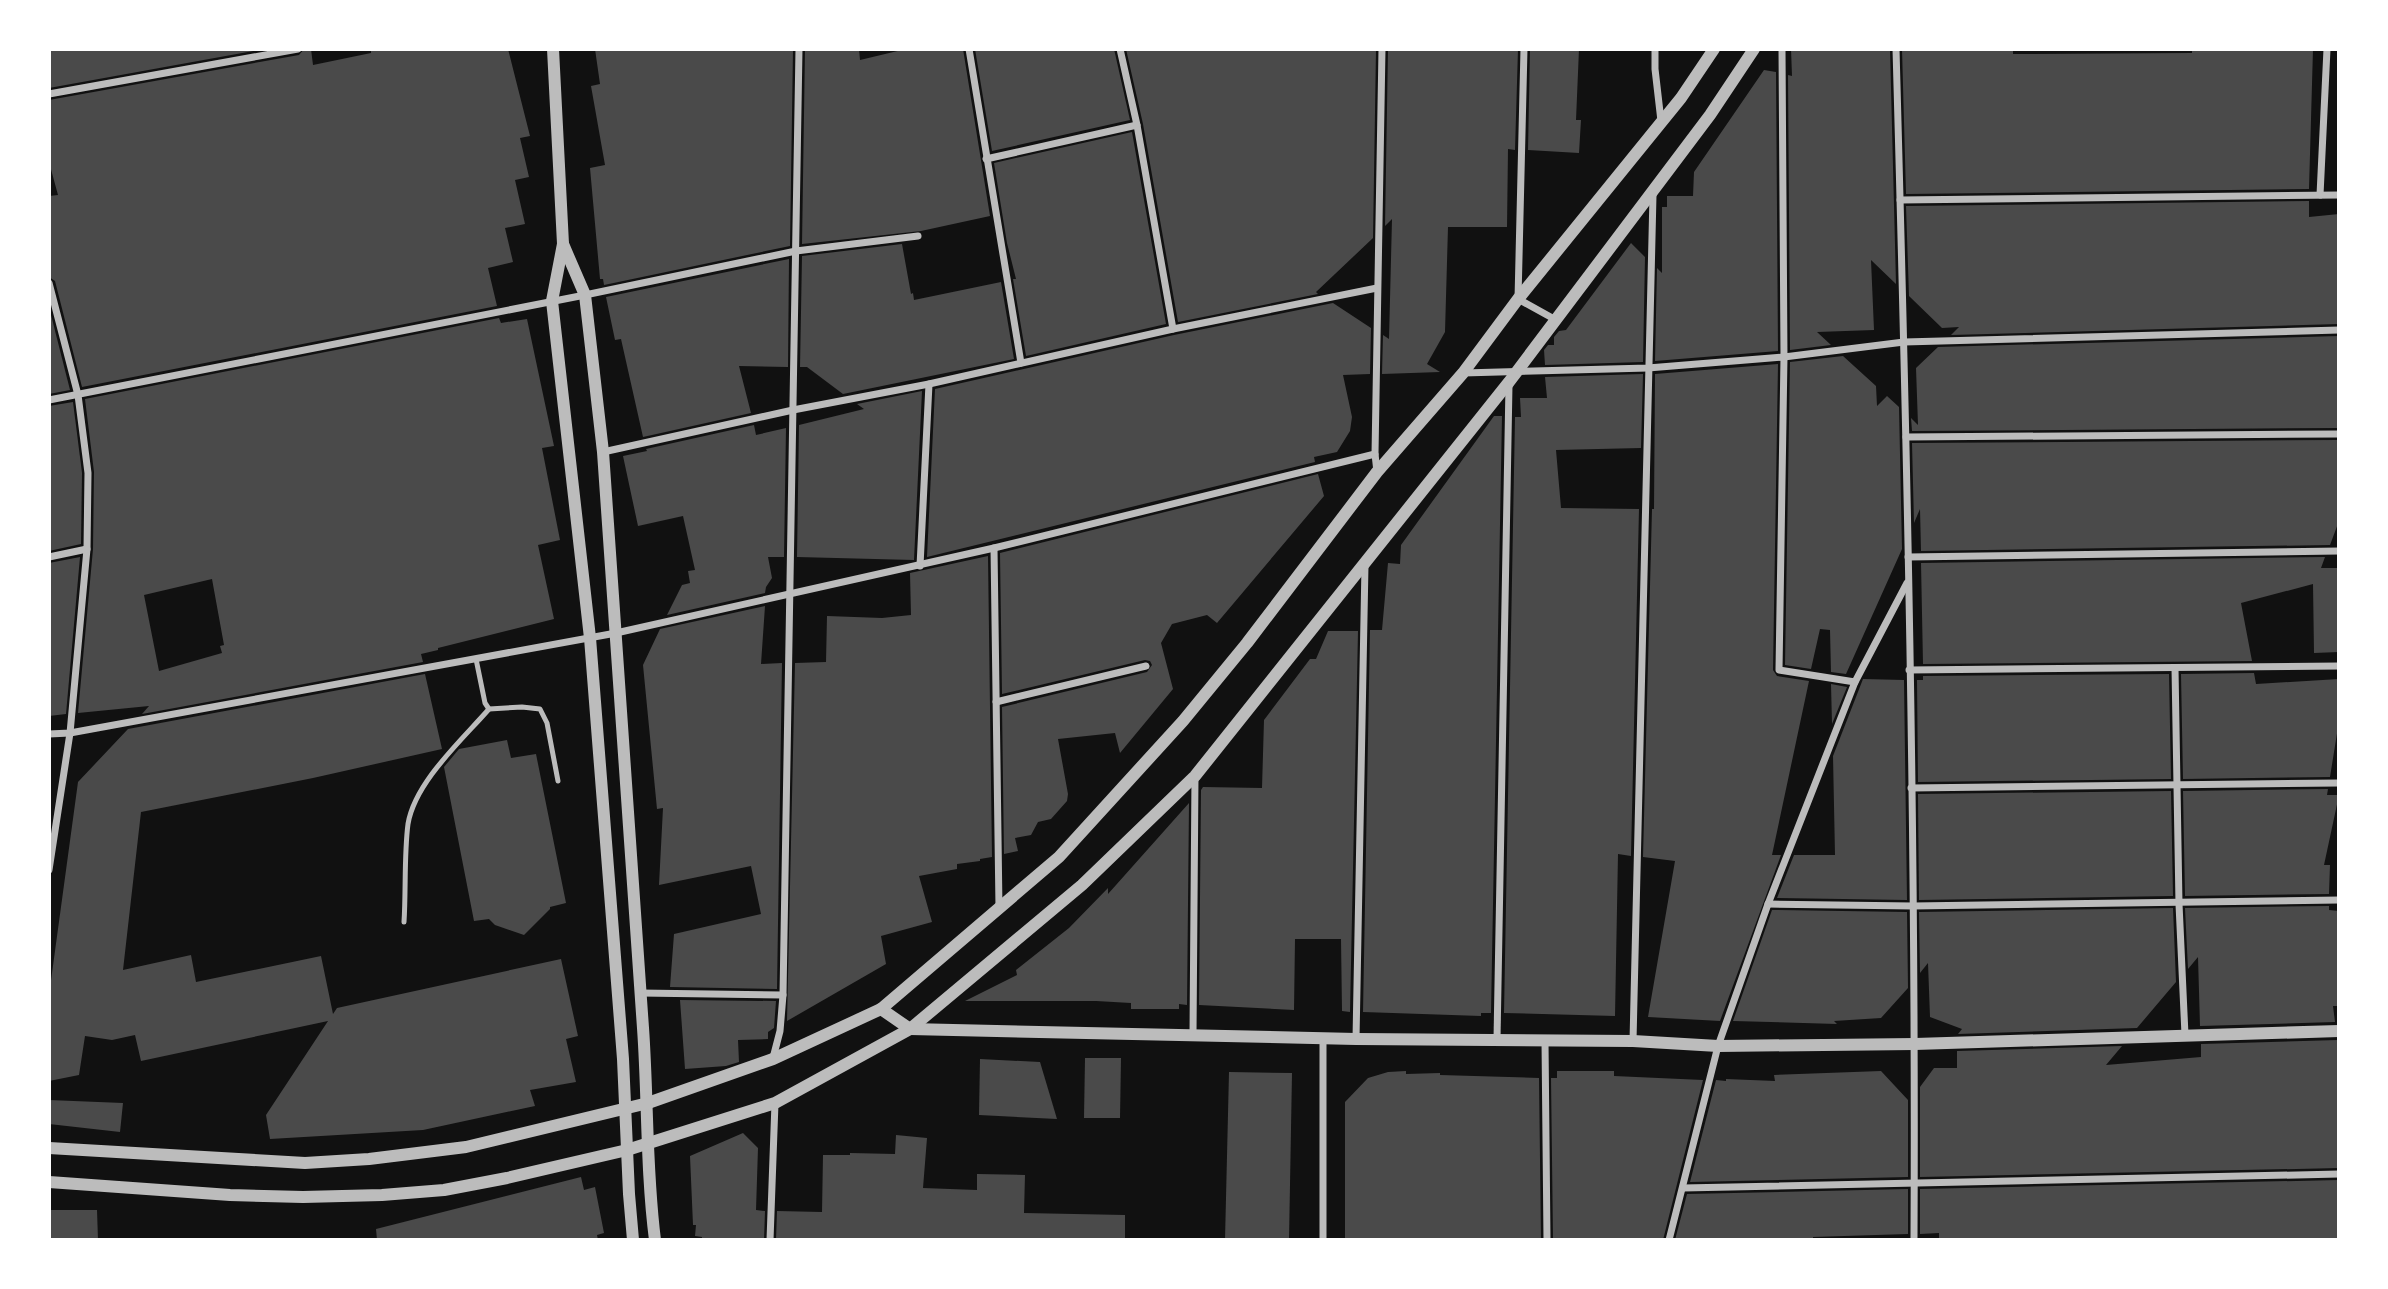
<svg xmlns="http://www.w3.org/2000/svg" width="2388" height="1289" font-family="Manrope,sans-serif">
<style>
.building{fill:#4a4a4a;fill-rule:evenodd}
.lines{fill:none;stroke-linecap:round;stroke-linejoin:round}
.service{stroke:#bcbcbc;stroke-width:5}
.minor{stroke:#bcbcbc;stroke-width:7}
.tertiary{stroke:#bcbcbc;stroke-width:12}
</style>
<rect width="100%" height="100%" fill="#111"/>
<g class="building">
<polygon points="49,49 264,49 49,88"/>
<polygon points="304,49 311,49 313,65 371,53 371,49 508,49 530,136 520,138 529,177 515,180 525,224 505,228 513,262 488,268 497,306 82,387 55,281 49,277 49,196 58,195 49,162 49,100 299,55"/>
<polygon points="595,49 793,49 790,246 604,285 603,279 600,279 590,168 605,165 591,86 600,84"/>
<polygon points="805,49 859,49 860,60 906,49 963,49 990,216 921,231 802,244"/>
<polygon points="975,49 1114,49 1130,120 992,151"/>
<polygon points="1126,49 1376,49 1373,238 1316,292 1318,294 1178,322 1143,124"/>
<polygon points="1388,49 1518,49 1515,150 1508,149 1507,227 1448,227 1445,332 1427,364 1440,372 1382,374 1383,335 1389,339 1392,219 1385,226"/>
<polygon points="1530,49 1579,49 1576,120 1581,120 1579,153 1528,150"/>
<polygon points="1791,49 1890,49 1896,284 1871,260 1874,330 1817,332 1831,345 1790,350 1788,75 1792,76"/>
<polygon points="1902,49 2013,49 2013,54 2192,53 2192,49 2313,49 2309,189 1906,194"/>
<polygon points="1764,70 1776,72 1778,351 1655,361 1657,268 1662,273 1662,207 1667,207 1667,196 1693,196 1694,172"/>
<polygon points="1132,132 1166,324 1026,356 1013,279 1016,279 1007,243 994,163"/>
<polygon points="2309,201 2309,217 2339,214 2339,324 1951,335 1959,327 1942,328 1909,296 1906,206"/>
<polygon points="1631,243 1645,257 1643,362 1545,365 1544,350 1548,345 1554,345 1554,337 1559,331 1566,330"/>
<polygon points="902,244 911,294 913,293 914,300 1001,282 1014,359 843,394 807,367 800,367 802,256"/>
<polygon points="789,259 788,367 739,366 751,413 643,437 621,339 615,340 606,297"/>
<polygon points="1333,303 1371,328 1370,374 1343,375 1352,417 1350,431 1337,452 1314,457 1315,462 927,557 935,389 1174,335"/>
<polygon points="49,307 70,390 49,394"/>
<path d="M499,318L501,323L527,319L554,446L542,448L560,540L538,545L554,619L438,648V650L421,654L423,662L142,714L149,706L78,713L93,549L94,472L85,399ZM212,579L224,645L220,646L222,653L159,671L144,595Z"/>
<polygon points="2339,336 2339,428 1912,431 1911,418 1918,425 1916,368 1938,347"/>
<polygon points="1843,356 1876,386 1877,406 1887,396 1899,407 1902,549 1846,674 1831,672 1830,630 1820,629 1811,669 1785,665 1790,362"/>
<polygon points="1778,364 1773,670 1777,676 1809,681 1772,855 1781,855 1720,1021 1648,1017 1675,861 1643,857 1652,509 1654,509 1655,374"/>
<polygon points="1643,374 1641,448 1556,450 1561,508 1639,509 1631,856 1618,854 1615,1016 1504,1013 1515,417 1521,417 1520,398 1547,398 1545,377"/>
<polygon points="922,391 914,560 797,557 799,425 864,409 857,404"/>
<polygon points="73,402 82,473 81,544 49,551 49,406"/>
<polygon points="1494,416 1502,416 1491,1013 1481,1013 1481,1016 1363,1012 1370,630 1382,630 1388,563 1400,564 1401,545"/>
<polygon points="754,425 756,435 786,428 784,557 768,557 772,578 766,587 765,593 667,615 682,585 690,583 688,571 695,570 683,516 638,526 623,456 647,451 646,449"/>
<polygon points="2339,440 2339,521 2330,545 1921,551 1920,509 1914,523 1912,443"/>
<polygon points="1318,474 1324,496 1217,623 1207,615 1172,624 1161,643 1173,689 1120,753 1115,733 1058,739 1068,794 1067,801 1051,819 1038,822 1031,835 1015,838 1018,851 1004,854 1002,707 1147,672 1152,665 1150,661 1145,660 1002,694 1000,553"/>
<polygon points="988,556 992,857 980,859 980,861 957,864 957,869 919,876 932,922 881,936 886,964 787,1021 795,663 826,662 827,616 882,618 911,615 910,573"/>
<polygon points="80,557 66,714 49,716 49,563"/>
<polygon points="2325,557 2321,568 2339,568 2339,652 2314,653 2313,584 2241,603 2252,661 1923,664 1921,563"/>
<polygon points="765,606 761,664 782,663 777,989 670,987 674,934 761,914 751,866 659,885 663,808 657,809 643,665 660,629"/>
<polygon points="1328,631 1358,631 1350,1012 1342,1011 1341,939 1295,939 1294,1010 1199,1005 1201,790 1203,787 1262,788 1264,720 1310,659 1316,659"/>
<polygon points="2254,673 2256,684 2339,679 2339,721 2330,777 2183,779 2181,674"/>
<polygon points="425,674 442,749 313,778 141,812 123,970 191,955 196,982 321,956 333,1014 337,1008 561,959 578,1036 566,1039 576,1082 530,1090 535,1106 423,1130 270,1139 266,1115 328,1021 141,1061 135,1035 112,1040 85,1036 79,1075 49,1081 49,995 78,782 128,729"/>
<polygon points="2169,674 2171,779 1918,782 1917,680 1923,680 1923,676"/>
<polygon points="1863,679 1904,680 1907,900 1777,898 1794,855 1835,855 1833,756"/>
<polygon points="1831,684 1847,687 1832,724"/>
<polygon points="507,740 511,758 536,754 566,903 550,907 550,909 524,935 495,925 489,919 474,921 444,767 459,749"/>
<polygon points="2328,789 2327,795 2339,795 2324,865 2330,865 2329,894 2185,896 2183,791"/>
<polygon points="2171,791 2173,896 1919,900 1918,794"/>
<polygon points="1189,803 1187,1005 1179,1004 1179,1009 1131,1009 1131,1003 1096,1001 965,1001 1017,975 1016,970 1069,928 1108,888 1108,894"/>
<polygon points="2329,906 2329,910 2339,911 2339,1006 2333,1006 2335,1022 2200,1026 2198,957 2188,969 2185,908"/>
<polygon points="2173,908 2176,982 2137,1028 1958,1034 1962,1029 1930,1017 1928,963 1920,973 1919,912"/>
<polygon points="1772,910 1907,912 1908,988 1881,1018 1834,1021 1837,1024 1733,1021"/>
<polygon points="680,1000 776,1001 774,1028 768,1032 768,1039 738,1040 739,1062 726,1066 685,1069"/>
<polygon points="2338,1040 2339,1168 1920,1177 1920,1087 1934,1068 1957,1068 1957,1051 2122,1046 2106,1065 2201,1057 2201,1044"/>
<polygon points="1085,1058 1121,1058 1120,1118 1084,1118"/>
<polygon points="980,1059 1040,1062 1057,1119 979,1115"/>
<polygon points="1406,1071 1406,1074 1440,1073 1440,1075 1539,1078 1541,1240 1345,1240 1345,1102 1368,1078 1388,1072"/>
<polygon points="1557,1071 1614,1071 1614,1076 1703,1080 1663,1240 1611,1240 1611,1238 1553,1240 1551,1078 1557,1078"/>
<polygon points="1881,1071 1908,1100 1908,1177 1690,1182 1716,1080 1726,1081 1726,1079 1775,1081 1774,1075"/>
<polygon points="1229,1072 1292,1073 1289,1240 1225,1240"/>
<polygon points="49,1100 123,1103 120,1132 49,1124"/>
<polygon points="743,1133 758,1148 756,1210 765,1211 764,1240 702,1240 702,1237 695,1236 696,1225 693,1225 690,1156"/>
<polygon points="896,1135 927,1138 923,1188 977,1190 977,1174 1025,1175 1024,1213 1125,1215 1125,1240 776,1240 777,1211 822,1212 823,1155 850,1155 850,1153 895,1154"/>
<polygon points="581,1177 584,1190 595,1187 604,1233 597,1235 598,1240 377,1240 376,1229"/>
<polygon points="2339,1180 2339,1240 1939,1240 1939,1233 1920,1234 1920,1189"/>
<polygon points="1908,1189 1908,1234 1813,1237 1813,1240 1675,1240 1687,1194"/>
<polygon points="49,1210 97,1210 98,1240 49,1240"/>
</g>
<g class="lines">
<g class="service">
<polyline points="476,659 485,703 489,709 522,707 540,709 547,723 558,781"/>
<path d="M404,922C406,892 404,854 408,824C415,782 462,740 489,709"/>
</g>
<g class="minor">
<polyline points="969,49 1021,363"/>
<polyline points="1120,49 1137,125 1173,329"/>
<polyline points="1524,49 1518,299 1556,320"/>
<polyline points="1655,49 1655,69 1661,121"/>
<polyline points="1782,49 1784,357 1779,670 1855,682"/>
<path d="M1896,49C1907,446 1916,843 1914,1240"/>
<polyline points="49,94 298,49"/>
<polyline points="986,159 1137,125"/>
<polyline points="2320,195 2327,49"/>
<polyline points="1900,200 2339,195"/>
<polyline points="49,283 78,395 88,473 87,549 70,733 49,870"/>
<polyline points="1463,373 1648,368 1784,357 1904,342 2339,330"/>
<polyline points="49,400 585,295 796,251 918,236"/>
<polyline points="1906,437 2339,434"/>
<polyline points="603,452 793,410 929,384 1173,329 1377,288"/>
<polyline points="1377,472 1375,454 1382,49"/>
<polyline points="994,548 999,908"/>
<polyline points="49,557 87,549"/>
<polyline points="1908,557 2339,551"/>
<polyline points="920,566 929,384"/>
<polyline points="2175,668 2179,904 2185,1035"/>
<polyline points="1909,670 2339,666"/>
<polyline points="996,702 1146,666"/>
<polyline points="49,734 70,733 616,633 994,548 1375,454"/>
<polyline points="1911,788 2339,783"/>
<polyline points="1768,904 1913,906 2339,900"/>
<polyline points="640,993 783,995"/>
<polyline points="1193,1034 1195,776"/>
<polyline points="1356,1039 1365,565"/>
<polyline points="1497,1039 1509,385"/>
<polyline points="1545,1041 1547,1240"/>
<polyline points="1633,1041 1653,195"/>
<polyline points="773,1058 780,1031 783,995 799,49"/>
<polyline points="1683,1188 2339,1174"/>
<polyline points="770,1240 775,1103"/>
<polyline points="1323,1240 1323,1039"/>
<polyline points="1669,1240 1718,1046 1768,904 1855,682 1907,583"/>
</g>
<g class="tertiary">
<polyline points="553,49 563,244 552,301 590,638 623,1059 629,1194 633,1240"/>
<path d="M563,244L585,295L603,452L643,1028C648,1099 646,1170 655,1240"/>
<polyline points="881,1009 910,1029 1356,1039 1633,1041 1718,1046 1915,1044 2339,1031"/>
<polyline points="49,1148 305,1163 369,1159 466,1147 648,1103 773,1059 881,1009 1059,857 1183,721 1247,643 1377,472 1463,373 1518,299 1681,98 1714,49"/>
<polyline points="49,1182 230,1195 303,1197 382,1195 444,1190 507,1178 627,1150 775,1103 910,1029 1082,885 1195,776 1509,382 1710,115 1754,49"/>
</g>
</g>
<rect width="2388" height="1289" fill="none" stroke="#ffffff" stroke-width="102"/>
</svg>
